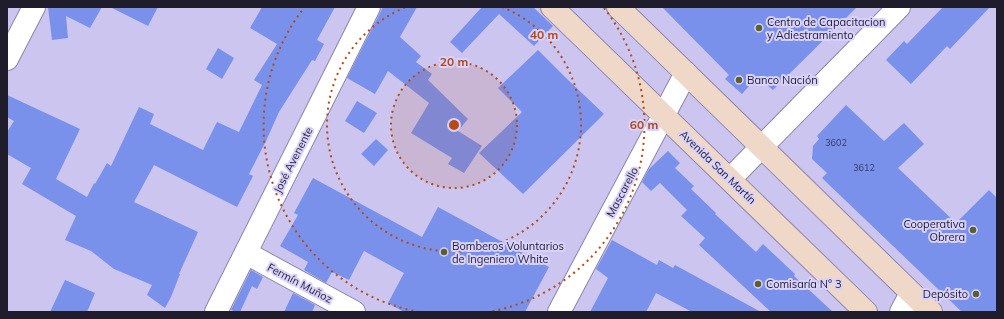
<svg xmlns="http://www.w3.org/2000/svg" width="1004" height="319" font-family="Mulish,sans-serif">
<style>
.building{fill:#7a91ec}
.lines{fill:none;stroke-linecap:round;stroke-linejoin:round}
.street-casing{stroke:#8d86ae;stroke-width:24}
.secondary-casing{stroke:#8d86ae;stroke-width:24}
.street{stroke:#fff;stroke-width:22}
.secondary{stroke:#f0d8c9;stroke-width:22}
.ring{fill:none;stroke:#b64a14;stroke-width:2;stroke-dasharray:2 4}
.poi-dot{fill:#5c5f2c;stroke:#d8d2fd;stroke-width:1.5}
.labels{text-anchor:middle;dominant-baseline:central;stroke-width:4;stroke-linejoin:round;paint-order:stroke}
.number-label{font-size:9px;fill:#363a5c}
.poi-label{font-size:11px;fill:#1f1d2c;stroke:#d8d2fd;text-anchor:start}
.street-label{font-size:11px;fill:#1f1d2c;stroke:#d8d2fd}
.centre{fill:#b64a14;stroke:#d8d2fd;stroke-width:2}
.ring-label{font-size:12px;text-anchor:middle;font-weight:bold;fill:#b64a14;stroke:#d8d2fd;stroke-width:4;stroke-linejoin:round;paint-order:stroke}
</style>
<rect width="100%" height="100%" fill="#cbc5f0"/>
<g class="building">
<polygon points="48,7 102,7 90,28 66,16 68,38 52,40"/>
<polygon points="110,7 158,7 148,26"/>
<polygon points="262,7 335,7 317,40 324,44 315,61 312,60 279,112 266,141 249,174 253,176 237,207 154,165 134,202 198,232 179,274 180,274 171,297 165,308 147,295 152,285 114,269 91,251 65,240 76,216 22,184 31,168 7,154 7,132 14,121 7,117 7,95 80,129 56,179 87,197 94,183 95,184 107,163 111,166 139,107 154,114 150,124 203,150 217,122 239,132 262,85 254,80 277,44 250,28"/>
<polygon points="383,7 417,7 400,37 421,56 416,62 432,74 428,80 468,119 458,131 482,146 464,173 448,164 452,158 411,133 429,103 388,71 375,94 347,78"/>
<polygon points="482,7 533,7 553,26 534,46 499,14 462,53 450,42"/>
<polygon points="662,7 857,7 773,90 757,77 742,94 725,79 729,75"/>
<polygon points="943,7 990,7 950,49 947,46 911,84 886,60 904,41 907,44"/>
<polygon points="218,48 234,58 222,79 206,69"/>
<polygon points="538,50 565,77 604,114 523,194 479,153 522,112 498,88"/>
<polygon points="357,101 377,113 364,133 345,121"/>
<polygon points="846,105 884,141 904,123 924,144 898,168 956,223 989,190 997,198 997,312 962,312 822,178 827,173 812,159 813,146 819,139 817,136"/>
<polygon points="376,139 388,150 374,166 361,154"/>
<polygon points="668,151 680,163 675,168 694,186 691,189 716,213 715,214 756,252 763,244 795,274 794,276 833,312 771,312 699,245 705,238 681,216 687,210 660,183 651,191 642,182 649,169"/>
<polygon points="313,178 422,237 438,207 549,267 525,312 404,312 388,303 404,273 364,251 349,280 332,272 326,283 304,270 308,262 280,246 298,215 294,213"/>
<polygon points="612,240 657,265 659,260 673,268 675,265 761,312 692,312 656,293 646,312 590,312 608,278 596,269"/>
<polygon points="251,270 263,277 257,289 252,286 240,312 236,312 231,310"/>
<polygon points="65,280 95,293 87,312 50,312"/>
<polygon points="293,293 315,305 312,312 284,312"/>
</g>
<g class="lines">
<defs>
<g id="street">
<polyline points="7,59 34,7"/>
<polyline points="730,179 899,7"/>
<polyline points="246,253 354,312"/>
<polyline points="216,312 369,7"/>
<polyline points="559,312 686,73"/>
<polyline points="901,312 911,293"/>
</g>
<g id="secondary">
<polyline points="552,7 866,312"/>
<polyline points="618,7 931,312"/>
</g>
</defs>
<use href="#street" class="street-casing"/>
<use href="#secondary" class="secondary-casing"/>
<use href="#street" class="street"/>
<use href="#secondary" class="secondary"/>
</g>
<circle cx="454" cy="125" r="63" fill="#b64a14" fill-opacity=".12"/>
<g class="ring">
<circle cx="454" cy="125" r="63"/>
<path d="M502 7A127 127 0 1 1 406 7"/>
<path d="M419 312A190 190 0 0 1 304 8M604 8A190 190 0 0 1 489 312"/>
</g>
<g class="poi-dot">
<circle cx="759" cy="28" r="4"/>
<circle cx="739" cy="80" r="4"/>
<circle cx="973" cy="230" r="4"/>
<circle cx="444" cy="252" r="4"/>
<circle cx="758" cy="284" r="4"/>
<circle cx="976" cy="294" r="4"/>
</g>
<g class="labels">
<g class="number-label">
<text x="836" y="142">3602</text>
<text x="864" y="167">3612</text>
</g>
<g class="poi-label">
<text x="767" y="22">Centro de Capacitacion<tspan x="767" dy="13">y Adiestramiento</tspan></text>
<text x="747" y="80">Banco Nación</text>
<text x="965" y="224" text-anchor="end">Cooperativa<tspan x="965" dy="13">Obrera</tspan></text>
<text x="452" y="246">Bomberos Voluntarios<tspan x="452" dy="13">de Ingeniero White</tspan></text>
<text x="766" y="284">Comisaría N° 3</text>
<text x="968" y="294" text-anchor="end">Depósito</text>
</g>
<g class="street-label">
<text transform="translate(293 160) rotate(-63)">José Avenente</text>
<text transform="translate(718 167) rotate(44)">Avenida San Martín</text>
<text transform="translate(622 192) rotate(-62)">Mascarello</text>
<text transform="translate(300 283) rotate(28)">Fermín Muñoz</text>
</g>
</g>
<circle cx="454" cy="125" r="6" class="centre"/>
<g class="ring-label">
<text x="544" y="39">40 m</text>
<text x="454" y="66">20 m</text>
<text x="644" y="129">60 m</text>
</g>
<rect width="1004" height="319" fill="none" stroke="#1f1d2c" stroke-width="16"/>
</svg>
